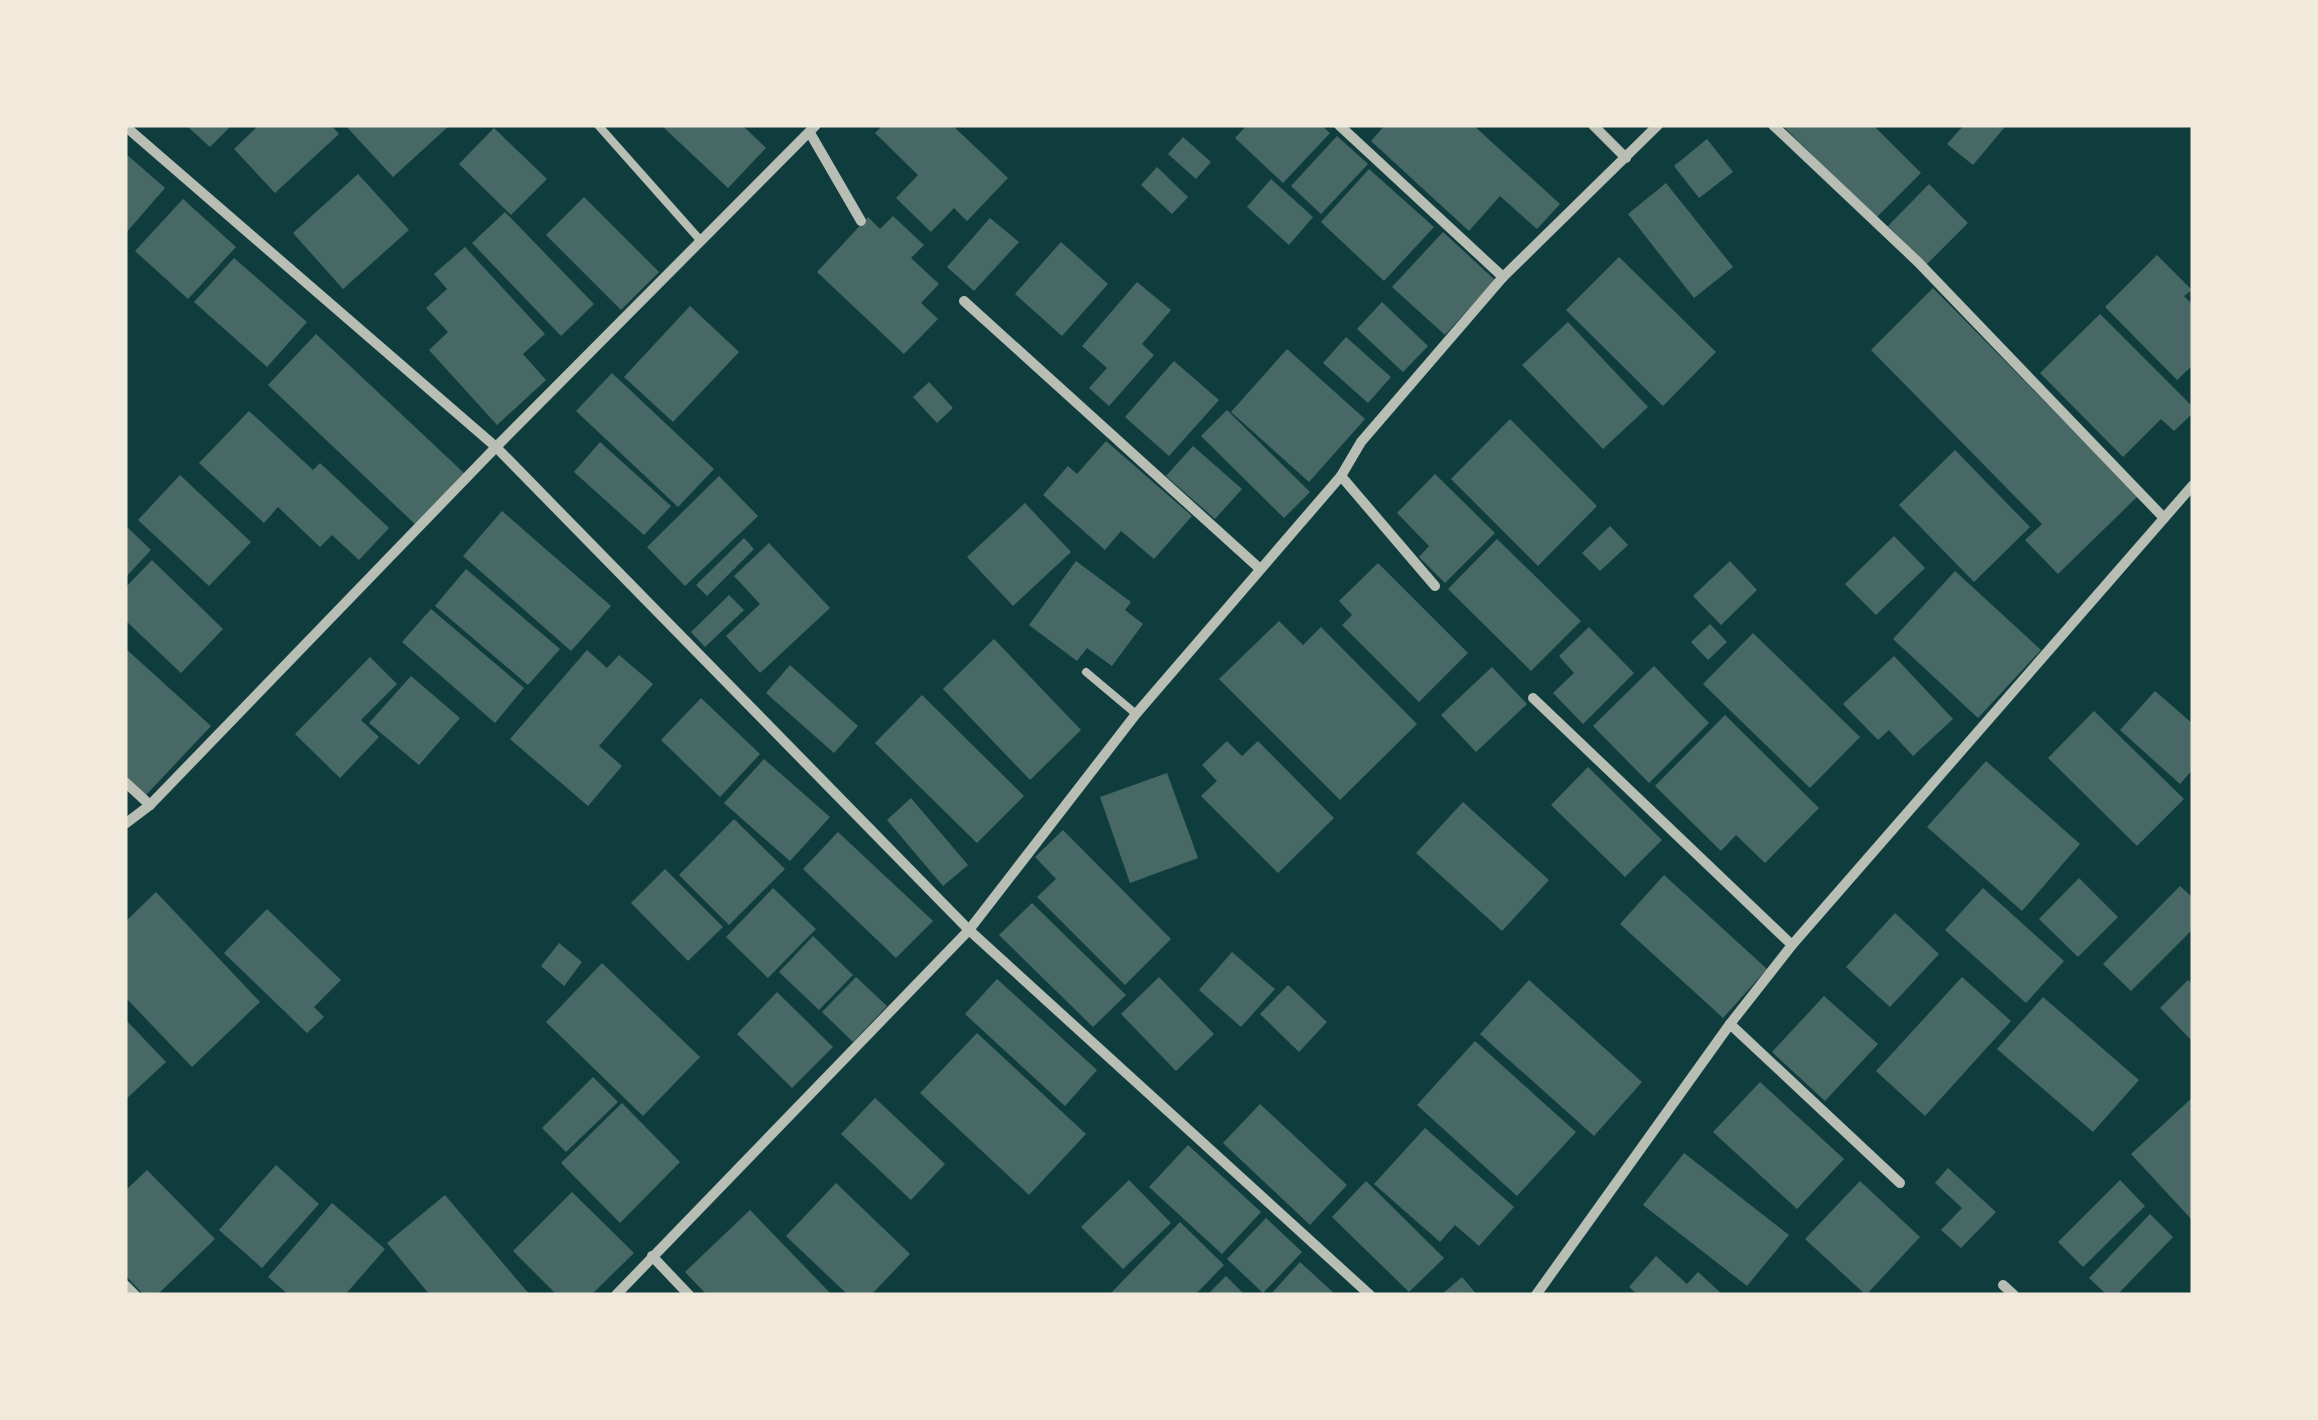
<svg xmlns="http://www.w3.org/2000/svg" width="2318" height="1420" font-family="'IBM Plex Sans',sans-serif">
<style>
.building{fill:#486865}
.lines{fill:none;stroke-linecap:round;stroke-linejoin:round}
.service{stroke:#b8beb3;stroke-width:8}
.minor{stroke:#b8beb3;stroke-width:10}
</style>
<rect width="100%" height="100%" fill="#0f3d3e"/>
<g class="building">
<polygon points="186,125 232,125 210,147"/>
<polygon points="259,125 331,125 339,134 275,193 234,149"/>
<polygon points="345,125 450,125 393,177"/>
<polygon points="661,125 742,125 766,148 728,188"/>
<polygon points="883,125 952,125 1008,178 967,221 954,208 931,232 896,198 918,175 875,133"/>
<polygon points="1247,125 1321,125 1330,133 1283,183 1235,138"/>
<polygon points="1385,125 1473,125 1560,204 1537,229 1500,196 1469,231 1371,141"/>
<polygon points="1782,125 1873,125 1921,173 1876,218"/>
<polygon points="1964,125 2000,125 2004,128 1973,165 1947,144"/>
<polygon points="494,128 547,179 511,215 459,164"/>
<polygon points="1337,136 1368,164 1321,214 1291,186"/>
<polygon points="1183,137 1211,162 1196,179 1168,154"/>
<polygon points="1707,139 1733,172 1699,198 1674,166"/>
<polygon points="125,153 165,188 125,234"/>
<polygon points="1157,167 1188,197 1172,214 1141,185"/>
<polygon points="1369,169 1434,227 1384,281 1321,222"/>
<polygon points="358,174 409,230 343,289 293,233"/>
<polygon points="1271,179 1313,217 1289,245 1247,207"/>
<polygon points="1666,183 1733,267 1694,298 1628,214"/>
<polygon points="1929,184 1968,223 1926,265 1888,226"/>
<polygon points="584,197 659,272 621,310 546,235"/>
<polygon points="183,199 236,247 188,299 135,251"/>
<polygon points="505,212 594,304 561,336 472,243"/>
<polygon points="893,216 924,245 911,258 939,284 921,303 938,319 904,354 817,272 868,217 880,229"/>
<polygon points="990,218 1019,242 974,291 947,267"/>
<polygon points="1443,232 1495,280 1445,335 1392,287"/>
<polygon points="1061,242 1108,284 1062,336 1015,294"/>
<polygon points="465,247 545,334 523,354 546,380 497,425 429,350 448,332 426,308 447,289 434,274"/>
<polygon points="2157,255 2192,290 2184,296 2193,305 2193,365 2177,380 2105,307"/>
<polygon points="1619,257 1716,352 1663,406 1566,310"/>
<polygon points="234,258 307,322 267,367 194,302"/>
<polygon points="1137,282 1171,310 1142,344 1154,355 1109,406 1089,388 1107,368 1082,346"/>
<polygon points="1933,288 2138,496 2058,574 2025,540 2042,524 1871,350"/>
<polygon points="1382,302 1428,346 1403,372 1357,329"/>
<polygon points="690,306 739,352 673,422 624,377"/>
<polygon points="2100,314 2193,407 2193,413 2174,431 2161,419 2123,457 2040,373"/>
<polygon points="1568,322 1648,407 1603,449 1522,365"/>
<polygon points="316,334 465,474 417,526 268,385"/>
<polygon points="1346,337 1391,377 1368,403 1323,363"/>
<polygon points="1287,349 1365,419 1309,482 1231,412"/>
<polygon points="1174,361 1219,400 1169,456 1125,417"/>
<polygon points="612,373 714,469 678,507 576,411"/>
<polygon points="929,382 953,408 937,423 913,397"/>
<polygon points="1227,410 1310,492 1284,518 1201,436"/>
<polygon points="249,411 313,470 320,463 389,528 359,560 332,535 320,547 278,507 264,523 199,463"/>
<polygon points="1510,419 1597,506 1538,566 1451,479"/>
<polygon points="1106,441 1192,516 1154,559 1121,531 1105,550 1043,495 1068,466 1077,474"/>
<polygon points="600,442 671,506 644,535 574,472"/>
<polygon points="1193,446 1242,489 1215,519 1166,476"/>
<polygon points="1955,450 2030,527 1974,582 1899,505"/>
<polygon points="1435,474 1495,533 1445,583 1419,557 1429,546 1397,513"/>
<polygon points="180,475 251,542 209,586 138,520"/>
<polygon points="719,476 758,516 685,586 647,547"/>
<polygon points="1025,503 1071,552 1013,606 967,557"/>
<polygon points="502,511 611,606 571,651 463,556"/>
<polygon points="125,525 151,550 125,578"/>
<polygon points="1610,526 1628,545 1600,571 1582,553"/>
<polygon points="1894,536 1925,568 1876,615 1845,584"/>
<polygon points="744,538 754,549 707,596 696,585"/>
<polygon points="1497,539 1581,621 1531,671 1448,589"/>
<polygon points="769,543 830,608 760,673 726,636 760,604 734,576"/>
<polygon points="152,560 223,629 181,673 125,620 125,588"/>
<polygon points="1076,561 1131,602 1125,610 1143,624 1112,666 1087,648 1077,661 1029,625"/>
<polygon points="1730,561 1757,590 1721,625 1693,596"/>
<polygon points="1378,563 1468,653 1419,702 1342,625 1352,615 1339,601"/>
<polygon points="466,569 560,649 528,685 435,606"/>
<polygon points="1955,571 2041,650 1978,718 1893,639"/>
<polygon points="729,595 744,610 705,647 691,632"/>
<polygon points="431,609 524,688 495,723 402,642"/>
<polygon points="1279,621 1303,645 1321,627 1417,724 1340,800 1219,679"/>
<polygon points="1710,624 1727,642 1708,660 1691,642"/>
<polygon points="1589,627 1634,673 1583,724 1553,693 1574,673 1559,656"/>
<polygon points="1753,633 1860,737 1810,788 1703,684"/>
<polygon points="994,639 1081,730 1030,780 943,689"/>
<polygon points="125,648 211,726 146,795 125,776"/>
<polygon points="587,650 607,668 619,655 653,684 599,746 622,766 588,806 510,739"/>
<polygon points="1894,656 1953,719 1913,756 1889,730 1878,740 1843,704"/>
<polygon points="370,657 397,684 361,720 379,737 340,778 295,734"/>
<polygon points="790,665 858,726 834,753 766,693"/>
<polygon points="1654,666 1709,723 1649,783 1593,726"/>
<polygon points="1492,667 1527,704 1476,752 1441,715"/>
<polygon points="411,676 460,718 419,765 369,723"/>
<polygon points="2155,691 2193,724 2193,769 2180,784 2120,730"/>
<polygon points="922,695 1024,796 977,843 875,743"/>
<polygon points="701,698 760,754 720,797 661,740"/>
<polygon points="2094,711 2184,799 2137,846 2048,758"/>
<polygon points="1725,715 1819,808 1765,863 1736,835 1721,851 1655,786"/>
<polygon points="1227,741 1242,756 1258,741 1334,818 1278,873 1201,796 1217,781 1202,765"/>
<polygon points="764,759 830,817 790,861 724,803"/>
<polygon points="1986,761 2080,844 2022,911 1927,827"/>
<polygon points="1588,767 1662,840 1625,877 1551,805"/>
<polygon points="1167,773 1198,858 1130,883 1100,797"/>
<polygon points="911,798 968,865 943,886 887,820"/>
<polygon points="1463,802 1549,880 1502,931 1416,853"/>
<polygon points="734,819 785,869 729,925 679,875"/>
<polygon points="1063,830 1171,939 1125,985 1037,897 1056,879 1035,857"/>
<polygon points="838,832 933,921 896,958 803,869"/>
<polygon points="665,869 723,927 688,961 631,903"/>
<polygon points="1664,875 1767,969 1723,1018 1620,924"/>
<polygon points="2079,878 2118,917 2078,957 2039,919"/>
<polygon points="2180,886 2193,898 2193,929 2131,991 2103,964"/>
<polygon points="773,888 816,929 768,978 726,937"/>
<polygon points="1983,888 2064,961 2026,1003 1945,930"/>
<polygon points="156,892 260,1002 192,1067 125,997 125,922"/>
<polygon points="1032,903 1126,995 1093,1027 999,935"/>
<polygon points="267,909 341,980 314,1007 324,1017 307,1033 224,953"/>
<polygon points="1895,913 1939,954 1890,1007 1846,967"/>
<polygon points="813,936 853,975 819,1010 779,972"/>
<polygon points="559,943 582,962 564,986 541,966"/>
<polygon points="1232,952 1275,989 1241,1027 1199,990"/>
<polygon points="602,963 700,1057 643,1116 546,1022"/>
<polygon points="856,977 887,1006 853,1042 822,1012"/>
<polygon points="1159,977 1214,1034 1176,1071 1121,1014"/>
<polygon points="1962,977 2011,1021 1925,1116 1876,1071"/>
<polygon points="997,979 1097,1070 1065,1106 965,1014"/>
<polygon points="1529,980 1642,1082 1594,1136 1480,1034"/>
<polygon points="2188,980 2193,985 2193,1042 2160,1008"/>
<polygon points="1288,985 1327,1022 1299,1052 1260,1014"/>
<polygon points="777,992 833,1047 792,1088 737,1034"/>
<polygon points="1824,996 1878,1044 1825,1101 1772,1052"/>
<polygon points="2043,997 2139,1080 2093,1132 1997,1049"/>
<polygon points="125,1019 166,1062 125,1100"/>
<polygon points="977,1033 1086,1134 1029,1195 920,1093"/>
<polygon points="1475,1041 1576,1132 1517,1196 1417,1105"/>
<polygon points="593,1077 618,1102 566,1152 542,1128"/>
<polygon points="1760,1082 1844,1159 1797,1209 1713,1132"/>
<polygon points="2193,1097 2193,1221 2131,1154"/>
<polygon points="875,1098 945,1164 911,1200 841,1134"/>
<polygon points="622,1103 680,1162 620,1223 561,1163"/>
<polygon points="1260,1104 1347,1185 1310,1225 1223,1143"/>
<polygon points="1425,1128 1514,1207 1479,1246 1455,1225 1440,1242 1374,1184"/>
<polygon points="1188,1145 1261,1212 1222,1254 1149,1187"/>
<polygon points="1684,1153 1789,1235 1747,1286 1643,1205"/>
<polygon points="276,1165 319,1204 262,1268 219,1230"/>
<polygon points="1948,1168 1996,1212 1961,1248 1941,1230 1962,1208 1935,1183"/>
<polygon points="147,1170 215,1239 157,1295 144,1295 125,1275 125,1191"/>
<polygon points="1129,1180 1171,1223 1123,1269 1081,1227"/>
<polygon points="2120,1180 2145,1206 2083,1267 2058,1242"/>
<polygon points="1366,1181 1444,1258 1409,1292 1332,1217"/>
<polygon points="1860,1181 1920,1237 1866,1295 1805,1239"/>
<polygon points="836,1183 910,1254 871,1295 848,1295 786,1236"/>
<polygon points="572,1192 634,1253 591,1295 557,1295 513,1251"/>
<polygon points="445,1195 530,1295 430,1295 387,1243"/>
<polygon points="332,1203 385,1249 345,1295 289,1295 268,1277"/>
<polygon points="750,1210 832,1295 707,1295 685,1272"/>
<polygon points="2150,1214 2173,1237 2117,1295 2107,1295 2089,1278"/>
<polygon points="1266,1218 1302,1252 1263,1293 1227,1259"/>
<polygon points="1180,1222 1224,1265 1195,1295 1109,1295"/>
<polygon points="1656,1256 1687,1284 1698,1272 1723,1295 1638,1295 1629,1287"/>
<polygon points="1300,1262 1336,1295 1270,1295"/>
<polygon points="1226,1276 1245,1295 1207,1295"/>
<polygon points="1462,1277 1477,1295 1441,1295"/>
</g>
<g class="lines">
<g class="service">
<polyline points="598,125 701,241"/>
<polyline points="1086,672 1136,714"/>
</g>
<g class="minor">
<polyline points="1339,125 1503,277"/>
<polyline points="1593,125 1626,158"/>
<polyline points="1773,125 1918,262 2164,518"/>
<polyline points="125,126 496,447 969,930 1370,1295"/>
<polyline points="810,133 861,221"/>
<polyline points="964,301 1259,568"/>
<polyline points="1341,476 1435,586"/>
<polyline points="1533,698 1792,945"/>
<polyline points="125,782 150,805"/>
<polyline points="125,824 150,805 496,447 816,125"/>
<polyline points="1730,1024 1900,1183"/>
<polyline points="652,1256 689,1295"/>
<polyline points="125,1285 135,1295"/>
<polyline points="2003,1285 2014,1295"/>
<polyline points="616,1295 969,930 1136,714 1341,476 1361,442 1503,277 1658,125"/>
<polyline points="1536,1295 1730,1024 1792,945 2193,485"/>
</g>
</g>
<rect width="2318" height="1420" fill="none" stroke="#f1e9da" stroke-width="255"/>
</svg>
